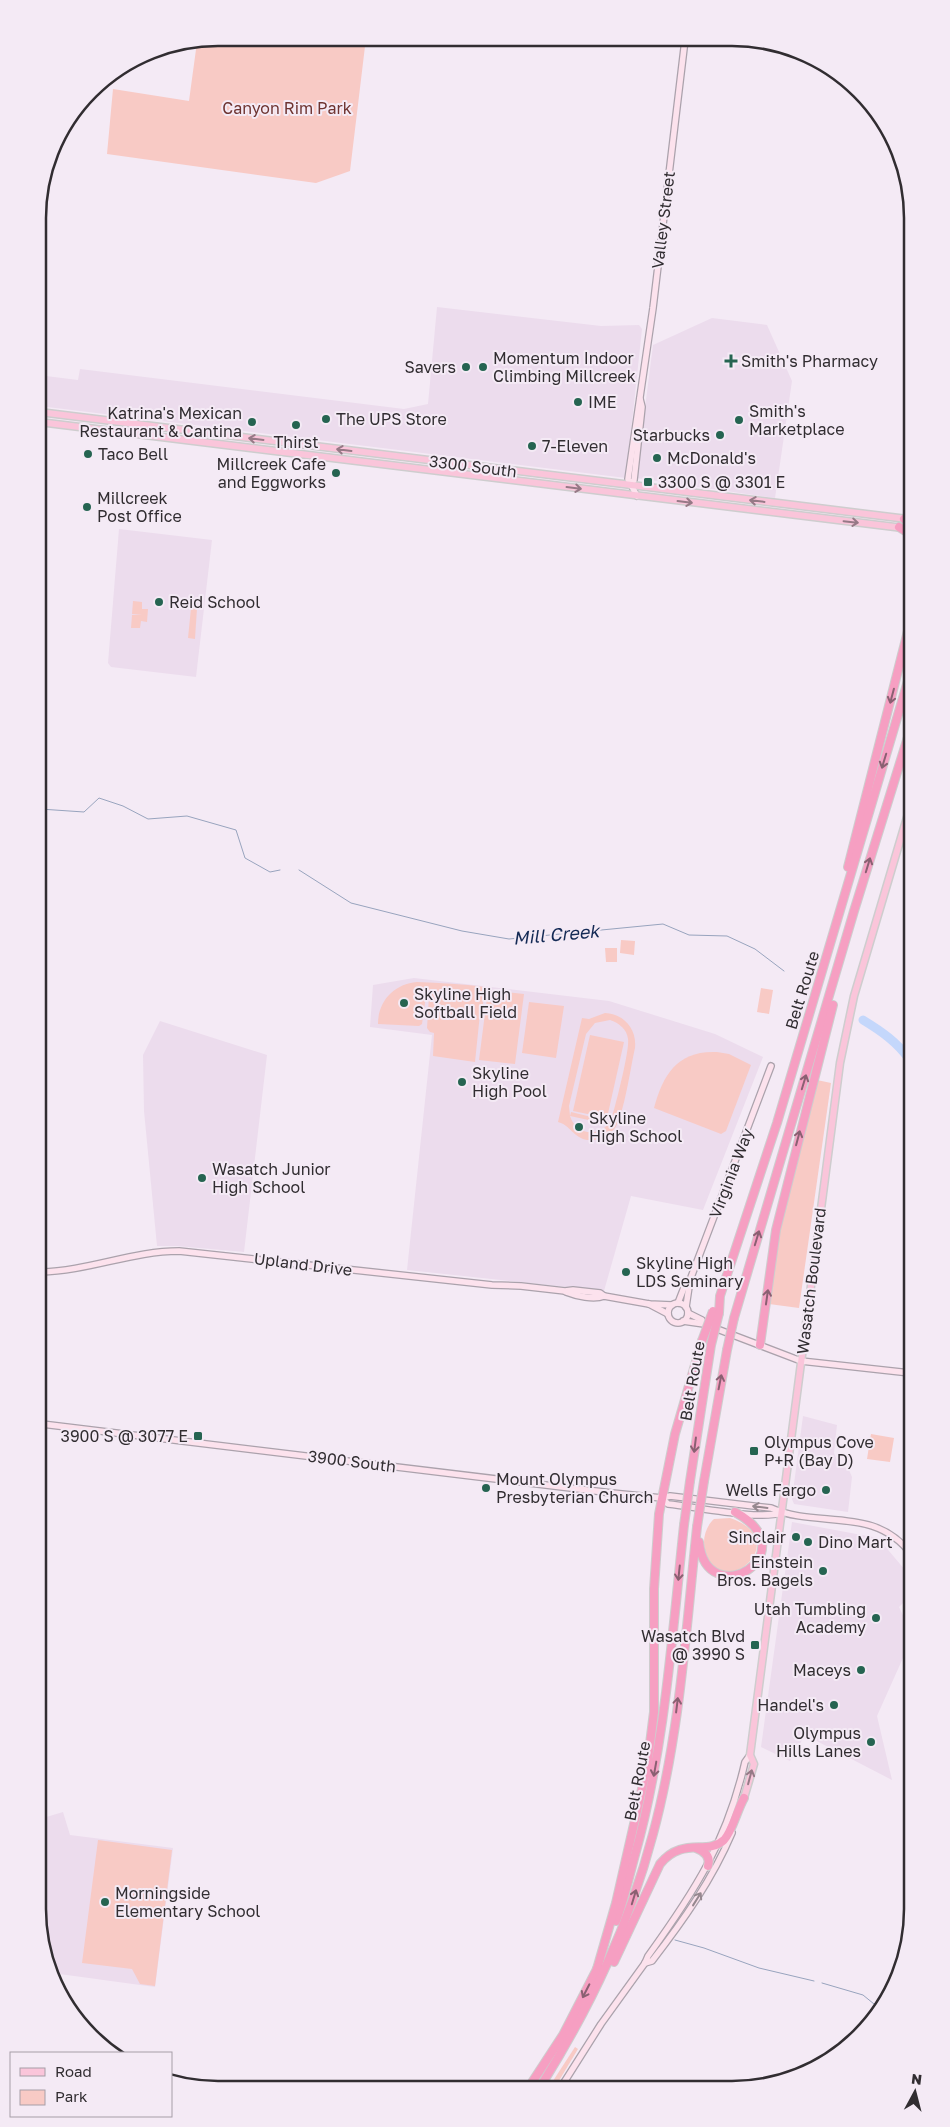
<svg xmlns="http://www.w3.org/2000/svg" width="950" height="2127" font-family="'Golos Text',sans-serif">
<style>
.built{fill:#ecdced}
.green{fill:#f8cac5;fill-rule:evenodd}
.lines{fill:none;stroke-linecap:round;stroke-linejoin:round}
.stream{stroke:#98a4be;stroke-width:1}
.river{stroke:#c4d7fb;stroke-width:9}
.secondary-casing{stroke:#aba2ac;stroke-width:8}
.primary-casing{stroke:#cecdce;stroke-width:9}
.highway-casing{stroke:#cecdce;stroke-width:10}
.secondary{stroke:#fce2ed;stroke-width:5.5}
.primary{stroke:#fac5da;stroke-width:6}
.highway{stroke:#f69fc2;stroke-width:8}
.highway-bridge-casing{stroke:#cecdce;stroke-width:10;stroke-linecap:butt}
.highway-bridge{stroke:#f69fc2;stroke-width:8}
.oneway{stroke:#967986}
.oneway2{stroke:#8a6072}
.oneway3{stroke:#96888f}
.poi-dot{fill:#256451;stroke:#f4eaf5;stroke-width:2}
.labels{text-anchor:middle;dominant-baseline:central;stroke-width:4;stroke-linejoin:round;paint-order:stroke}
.park-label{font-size:16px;fill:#6e3330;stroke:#f4eaf5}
.street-label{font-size:16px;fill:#312d31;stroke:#f4eaf5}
.poi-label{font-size:16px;fill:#312d31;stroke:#f4eaf5;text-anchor:start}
.water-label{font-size:18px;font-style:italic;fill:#142a55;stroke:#f4eaf5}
.rim{fill:none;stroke:#312d31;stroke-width:2.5}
</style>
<rect width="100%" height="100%" fill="#f4eaf5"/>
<g class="built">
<polygon points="437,307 601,326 639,325 642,329 626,478 39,406 38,375 78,380 80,369 404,409 428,404"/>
<polygon points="712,318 767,325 792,381 775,498 636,478 653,345"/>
<polygon points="119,529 212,540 196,677 111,667 108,663"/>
<polygon points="414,978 609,1001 715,1034 763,1057 703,1210 631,1196 604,1291 407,1270 432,1035 370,1027 373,985"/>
<polygon points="160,1021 267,1055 244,1252 177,1246 157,1246 144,1111 143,1055"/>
<polygon points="803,1416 837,1425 834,1453 838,1462 849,1470 852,1477 848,1512 794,1504 792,1499"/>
<polygon points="792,1522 878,1538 911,1577 911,1595 899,1607 911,1632 911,1640 877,1716 892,1780 805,1735 790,1761 761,1747"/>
<polygon points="63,1812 70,1835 173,1848 155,1987 52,1973 44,1956 43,1818"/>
</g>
<g class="green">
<polygon points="218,38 366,38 350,171 316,183 107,154 113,89 189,101 197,42"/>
<polygon points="133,601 142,602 142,609 148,609 147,622 141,621 140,628 131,628 132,615 142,615 132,614"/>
<polygon points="191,608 197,608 195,639 188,638"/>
<polygon points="621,940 635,941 634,955 620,953"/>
<polygon points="605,948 617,948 617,962 606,962"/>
<path d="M417,982C440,983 462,984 485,987L483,1004H481L475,1062L433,1056L434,1033L430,1032L427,1028L429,996H426L422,1024L419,1026L378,1024C378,1001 394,984 417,982Z"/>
<polygon points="761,988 773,990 769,1014 757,1012"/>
<polygon points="488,990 524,994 515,1064 479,1060"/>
<polygon points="529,1002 564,1006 556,1058 522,1053"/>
<path d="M605,1013C624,1014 637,1029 635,1048C631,1065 624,1115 615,1128C609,1136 598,1141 587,1140C574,1138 570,1125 558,1122L582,1018L589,1019ZM610,1020C619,1023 627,1029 628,1039C630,1049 615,1108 611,1120C601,1138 576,1136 570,1116L607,1124L608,1121L571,1112L570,1116L569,1106L586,1034L595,1023Z"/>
<polygon points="590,1035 624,1042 607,1118 573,1111"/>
<path d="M717,1052L729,1054L751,1065L726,1131L721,1134L654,1108C663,1074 678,1050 717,1052Z"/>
<polygon points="817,1080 831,1083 799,1308 769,1304 778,1231"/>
<polygon points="871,1434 894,1438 890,1462 867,1459"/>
<path d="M730,1518C797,1541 719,1605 705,1550C702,1539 706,1526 714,1519Z"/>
<polygon points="98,1840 172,1850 155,1986 140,1984 132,1969 82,1963"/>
<polygon points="575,2047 578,2049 557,2084 551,2084"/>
</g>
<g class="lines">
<g class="stream">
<polyline points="40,809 84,812 99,798 123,806 148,819 187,816 236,830 245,858 270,872 280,870"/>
<polyline points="299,870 351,903 462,931 509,939 663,924 689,935 727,936 755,949 784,971"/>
<polyline points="675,1940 704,1948 759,1968 814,1981"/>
<polyline points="822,1983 863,1995 874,2004 882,2005"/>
</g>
<path class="river" d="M863,1020C881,1031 897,1042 909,1059"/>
<defs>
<g id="secondary">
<polyline points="630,485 634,480 642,407 640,399"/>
<polyline points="637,496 628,479 653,308 685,40"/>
<path d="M41,1272C88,1271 133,1251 179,1251L492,1285L521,1286L565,1291L573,1290L600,1293L604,1296"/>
<path d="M566,1292C576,1296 594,1300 604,1296L649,1304L672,1305"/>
<polyline points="678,1303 685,1285 690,1280"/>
<circle cx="678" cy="1313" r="10"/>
<polyline points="649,1304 668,1314"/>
<polyline points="686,1307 690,1280 771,1066"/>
<polyline points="688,1313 702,1320 704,1324"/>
<polyline points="683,1321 704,1324 801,1361 910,1373"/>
<path d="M42,1424L612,1493L662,1498L670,1496L771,1508C818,1529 874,1505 911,1554"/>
<path d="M662,1498L668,1504C698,1507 756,1520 782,1513"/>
<path d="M645,1963L652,1961C683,1921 712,1880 732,1833"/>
<path d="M563,2084L601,2024L645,1963L648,1956C695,1891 727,1841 745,1762L750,1755"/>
</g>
<g id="primary">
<polyline points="39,412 907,519"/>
<polyline points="39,422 903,528"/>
<polyline points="744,1798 754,1764 750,1755 840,1063 854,996 908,814"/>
</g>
<g id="highway">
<polyline points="904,519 907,517"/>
<polyline points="899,527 907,532"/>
<polyline points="848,867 908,631"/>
<polyline points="719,1313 720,1296 777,1123 908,681"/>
<polyline points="734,1318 854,911 908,737"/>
<polyline points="760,1345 776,1230 833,1005"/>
<polyline points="690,1481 711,1345"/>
<polyline points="704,1481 727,1350"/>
<path d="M699,1542C707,1615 810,1553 735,1512"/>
<path d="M696,1848C704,1851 711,1856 708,1866"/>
<path d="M616,1921C624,1900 629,1877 635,1855C665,1747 672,1636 684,1525"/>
<path d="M614,1962L660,1864C683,1836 707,1856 724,1840C732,1832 737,1810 744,1798"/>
<polyline points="597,1969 616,1903 647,1767 654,1712 654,1589 659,1514 675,1434 702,1341"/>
<polyline points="531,2084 563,2035 598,1967"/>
<path d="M542,2084C592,2004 629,1925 653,1834C680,1734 686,1629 697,1527"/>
</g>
</defs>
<use href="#secondary" class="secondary-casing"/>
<use href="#primary" class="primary-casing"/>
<use href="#highway" class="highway-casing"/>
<use href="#secondary" class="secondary"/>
<use href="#primary" class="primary"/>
<use href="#highway" class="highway"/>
<defs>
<g id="highway-bridge">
<polyline points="702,1341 713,1311"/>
<polyline points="711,1345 719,1313"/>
<polyline points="727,1350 734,1318"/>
<polyline points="684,1525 690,1481"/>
<polyline points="697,1527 704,1481"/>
</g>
</defs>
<use href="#highway-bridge" class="highway-bridge-casing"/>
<use href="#highway-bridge" class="highway-bridge"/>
</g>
<defs><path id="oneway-shaft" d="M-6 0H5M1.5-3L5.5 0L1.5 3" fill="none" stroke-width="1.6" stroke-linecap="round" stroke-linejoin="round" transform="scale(1.25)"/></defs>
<g class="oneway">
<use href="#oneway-shaft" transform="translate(256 439) rotate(-173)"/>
<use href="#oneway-shaft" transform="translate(344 450) rotate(-173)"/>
<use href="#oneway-shaft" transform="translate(574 488) rotate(7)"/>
<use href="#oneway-shaft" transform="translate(757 501) rotate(-173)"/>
<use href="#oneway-shaft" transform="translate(685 502) rotate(7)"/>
<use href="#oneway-shaft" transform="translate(851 522) rotate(6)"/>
<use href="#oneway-shaft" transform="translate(750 1777) rotate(-75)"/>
</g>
<g class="oneway2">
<use href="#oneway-shaft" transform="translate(892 696) rotate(105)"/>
<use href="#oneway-shaft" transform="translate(884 761) rotate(107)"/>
<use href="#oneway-shaft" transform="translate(868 865) rotate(-73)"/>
<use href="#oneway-shaft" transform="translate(804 1082) rotate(-73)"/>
<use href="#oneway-shaft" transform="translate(798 1138) rotate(-75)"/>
<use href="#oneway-shaft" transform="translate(757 1238) rotate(-73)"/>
<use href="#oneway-shaft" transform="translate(767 1297) rotate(-82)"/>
<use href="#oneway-shaft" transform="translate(720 1382) rotate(-79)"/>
<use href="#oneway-shaft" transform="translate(695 1445) rotate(97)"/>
<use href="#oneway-shaft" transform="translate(679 1573) rotate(96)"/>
<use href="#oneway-shaft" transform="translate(677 1705) rotate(-83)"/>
<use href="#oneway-shaft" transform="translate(655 1769) rotate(100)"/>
<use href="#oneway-shaft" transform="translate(634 1897) rotate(-73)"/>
<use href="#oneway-shaft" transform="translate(586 1991) rotate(117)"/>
</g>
<g class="oneway3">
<use href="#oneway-shaft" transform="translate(760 1507) rotate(-173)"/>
<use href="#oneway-shaft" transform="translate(697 1899) rotate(-58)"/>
</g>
<g class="poi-dot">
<path d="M728.5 353.5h5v5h5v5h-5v5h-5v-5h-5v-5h5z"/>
<circle cx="466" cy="367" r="5"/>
<circle cx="483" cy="367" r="5"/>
<circle cx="578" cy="402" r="5"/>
<circle cx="326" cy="419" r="5"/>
<circle cx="739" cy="420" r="5"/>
<circle cx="252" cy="422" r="5"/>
<circle cx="296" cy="425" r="5"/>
<circle cx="720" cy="435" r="5"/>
<circle cx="532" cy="446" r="5"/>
<circle cx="88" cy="454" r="5"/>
<circle cx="657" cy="458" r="5"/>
<circle cx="336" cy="473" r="5"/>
<rect x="643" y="477" width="10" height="10" rx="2.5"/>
<circle cx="87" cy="507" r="5"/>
<circle cx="159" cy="602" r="5"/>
<circle cx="404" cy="1003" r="5"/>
<circle cx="462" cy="1082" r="5"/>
<circle cx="579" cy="1127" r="5"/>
<circle cx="202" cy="1178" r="5"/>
<circle cx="626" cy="1272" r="5"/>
<rect x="193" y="1431" width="10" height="10" rx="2.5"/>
<rect x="749" y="1446" width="10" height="10" rx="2.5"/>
<circle cx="486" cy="1488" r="5"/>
<circle cx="826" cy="1490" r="5"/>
<circle cx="796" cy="1537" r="5"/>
<circle cx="808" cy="1542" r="5"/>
<circle cx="823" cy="1571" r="5"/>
<circle cx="876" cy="1618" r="5"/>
<rect x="750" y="1640" width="10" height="10" rx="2.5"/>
<circle cx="861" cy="1670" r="5"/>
<circle cx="834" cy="1705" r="5"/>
<circle cx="871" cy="1742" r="5"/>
<circle cx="105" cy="1902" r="5"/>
</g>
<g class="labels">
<g class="park-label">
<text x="287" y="108">Canyon Rim Park</text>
</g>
<g class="street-label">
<text transform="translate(663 220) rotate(-83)">Valley Street</text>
<text transform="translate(473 466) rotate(7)">3300 South</text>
<text transform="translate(802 990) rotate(-73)">Belt Route</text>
<text transform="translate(731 1173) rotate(-69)">Virginia Way</text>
<text transform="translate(303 1264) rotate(7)">Upland Drive</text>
<text transform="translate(811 1281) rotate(-83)">Wasatch Boulevard</text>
<text transform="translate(692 1381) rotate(-80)">Belt Route</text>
<text transform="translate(352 1461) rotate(7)">3900 South</text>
<text transform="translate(637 1781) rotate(-79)">Belt Route</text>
</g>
<g class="poi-label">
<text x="493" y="358">Momentum Indoor<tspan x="493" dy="18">Climbing Millcreek</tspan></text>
<text x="741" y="361">Smith's Pharmacy</text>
<text x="456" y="367" text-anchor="end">Savers</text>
<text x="588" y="402">IME</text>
<text x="749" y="411">Smith's<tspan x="749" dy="18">Marketplace</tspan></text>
<text x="242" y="413" text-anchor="end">Katrina's Mexican<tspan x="242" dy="18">Restaurant &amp; Cantina</tspan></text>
<text x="336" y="419">The UPS Store</text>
<text x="710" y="435" text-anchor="end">Starbucks</text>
<text x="296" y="442" text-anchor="middle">Thirst</text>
<text x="542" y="446">7-Eleven</text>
<text x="98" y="454">Taco Bell</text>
<text x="667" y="458">McDonald's</text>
<text x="326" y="464" text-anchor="end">Millcreek Cafe<tspan x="326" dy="18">and Eggworks</tspan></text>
<text x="658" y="482">3300 S @ 3301 E</text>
<text x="97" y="498">Millcreek<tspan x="97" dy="18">Post Office</tspan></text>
<text x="169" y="602">Reid School</text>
<text x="414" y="994">Skyline High<tspan x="414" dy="18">Softball Field</tspan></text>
<text x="472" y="1073">Skyline<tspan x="472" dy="18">High Pool</tspan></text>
<text x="589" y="1118">Skyline<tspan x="589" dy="18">High School</tspan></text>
<text x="212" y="1169">Wasatch Junior<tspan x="212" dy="18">High School</tspan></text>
<text x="636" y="1263">Skyline High<tspan x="636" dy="18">LDS Seminary</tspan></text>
<text x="188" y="1436" text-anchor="end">3900 S @ 3077 E</text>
<text x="764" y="1442">Olympus Cove<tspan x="764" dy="18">P+R (Bay D)</tspan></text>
<text x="496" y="1479">Mount Olympus<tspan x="496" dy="18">Presbyterian Church</tspan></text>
<text x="816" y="1490" text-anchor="end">Wells Fargo</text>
<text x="786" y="1537" text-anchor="end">Sinclair</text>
<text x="818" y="1542">Dino Mart</text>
<text x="813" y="1562" text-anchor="end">Einstein<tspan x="813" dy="18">Bros. Bagels</tspan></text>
<text x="866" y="1609" text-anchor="end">Utah Tumbling<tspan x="866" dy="18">Academy</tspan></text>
<text x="745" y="1636" text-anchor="end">Wasatch Blvd<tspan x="745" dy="18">@ 3990 S</tspan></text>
<text x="851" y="1670" text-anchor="end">Maceys</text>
<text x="824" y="1705" text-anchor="end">Handel's</text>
<text x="861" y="1733" text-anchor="end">Olympus<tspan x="861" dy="18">Hills Lanes</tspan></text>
<text x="115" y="1893">Morningside<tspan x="115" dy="18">Elementary School</tspan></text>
</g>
<g class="water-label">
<text transform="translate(556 934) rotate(-5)">Mill Creek</text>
</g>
</g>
<path d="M0 0H950V2127H0ZM218 46H732A172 172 0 0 1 904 218V1909A172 172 0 0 1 732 2081H218A172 172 0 0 1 46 1909V218A172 172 0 0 1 218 46Z" fill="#f4eaf5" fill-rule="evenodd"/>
<path class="rim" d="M218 46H732A172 172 0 0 1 904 218V1909A172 172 0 0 1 732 2081H218A172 172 0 0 1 46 1909V218A172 172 0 0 1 218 46Z"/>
<rect x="10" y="2052" width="162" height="65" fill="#f4eaf5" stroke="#a69ea7"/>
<rect x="20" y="2068" width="25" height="8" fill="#fac5da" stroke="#a69ea7"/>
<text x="55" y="2077" font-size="15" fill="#312d31">Road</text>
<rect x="20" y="2090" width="25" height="15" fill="#f8cac5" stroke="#a69ea7"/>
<text x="55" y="2102" font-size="15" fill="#312d31">Park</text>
<g transform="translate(915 2092) rotate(7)" stroke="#f4eaf5" stroke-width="4" paint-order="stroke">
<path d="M0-4L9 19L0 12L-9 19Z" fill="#312d31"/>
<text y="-8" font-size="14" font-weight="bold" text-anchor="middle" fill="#312d31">N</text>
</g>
</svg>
